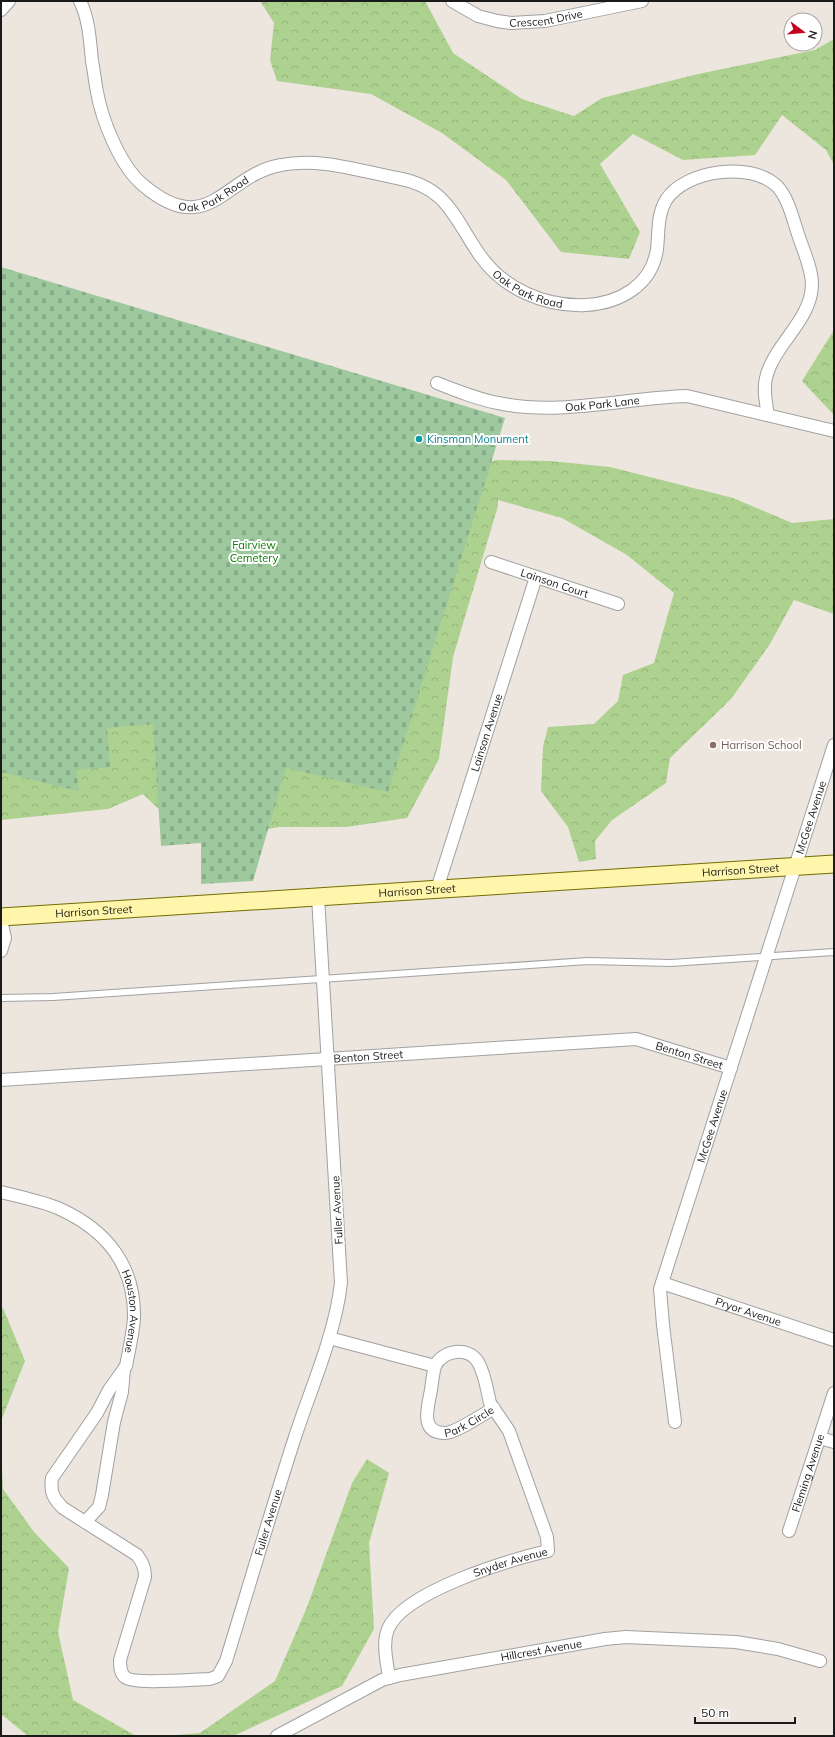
<svg xmlns="http://www.w3.org/2000/svg" width="835" height="1737" font-family="Mulish,sans-serif">
<style>
.forest{fill:url(#forest-crowns)}
.cemetery{fill:url(#cemetery-stones)}
.lines{fill:none;stroke-linecap:round;stroke-linejoin:round}
.lane-casing{stroke:#a1a1a1;stroke-width:8}
.street-casing{stroke:#a1a1a1;stroke-width:14}
.secondary-casing{stroke:#736d00;stroke-width:19}
.lane{stroke:#fff;stroke-width:6}
.street{stroke:#fff;stroke-width:12}
.secondary{stroke:#fff6ab;stroke-width:17}
.culture-dot{fill:#0f9aa8;stroke:#fff;stroke-width:1.5}
.education-dot{fill:#8d6e63;stroke:#fff;stroke-width:1.5}
.labels{text-anchor:middle;dominant-baseline:central;stroke-width:4;stroke-linejoin:round;paint-order:stroke}
.street-label{font-size:11px;fill:#1a1a1a;stroke:#fff}
.culture-label{font-size:11px;fill:#0d838f;stroke:#fff;text-anchor:start}
.park-label{font-size:11px;fill:#0b7f02;stroke:#fff}
.education-label{font-size:11px;fill:#785e54;stroke:#fff;text-anchor:start}
</style>
<defs>
<pattern id="forest-crowns" width="20" height="18" patternUnits="userSpaceOnUse"><rect width="20" height="18" fill="#add18f"/><path d="M2 6a3 3 0 1 1 6 0M12 15a3 3 0 1 1 6 0" fill="none" stroke="#94b37b"/></pattern>
<pattern id="cemetery-stones" width="16" height="16" patternUnits="userSpaceOnUse"><rect width="16" height="16" fill="#9ec89e"/><path d="M2 7V4a2 2 0 0 1 4 0v3zM10 15v-3a2 2 0 0 1 4 0v3z" fill="#88ab88"/></pattern>
</defs>
<rect width="100%" height="100%" fill="#ede6de"/>
<g class="forest">
<polygon points="260,1 425,1 453,53 522,99 574,116 602,98 698,74 815,50 834,39 834,165 826,150 782,115 755,155 683,160 633,134 600,164 640,232 629,259 561,252 506,180 442,133 371,94 277,81 270,60 274,23"/>
<polygon points="834,330 834,415 802,381"/>
<polygon points="496,460 550,461 610,467 733,498 792,523 834,519 834,614 794,600 770,644 731,699 670,758 666,783 612,820 595,841 596,859 579,862 568,827 541,791 543,747 548,727 594,724 618,701 623,675 654,663 674,593 627,555 562,518 498,500 498,506 453,657 439,759 407,818 346,827 279,827 207,841 178,828 143,794 108,809 1,820 1,523 425,482"/>
<polygon points="3,1308 25,1361 1,1421 1,1310"/>
<polygon points="1,1448 3,1489 34,1532 69,1568 58,1632 73,1700 136,1736 28,1736 1,1714"/>
<polygon points="367,1459 389,1473 369,1543 374,1629 342,1686 233,1736 165,1736 200,1733 275,1681 307,1607 352,1483"/>
</g>
<polygon class="cemetery" points="1,267 505,418 388,792 286,768 253,881 201,884 201,843 161,846 153,724 107,728 110,767 76,770 79,791 1,772"/>
<g class="lines">
<defs>
<polyline id="lane" points="1,998 53,997 588,961 671,963 834,952"/>
<g id="street">
<path id="s1" d="M80,1C89,19 90,41 92,61C94,71 95,82 97,92C102,120 120,166 143,185C209,241 224,175 281,165C318,157 360,171 397,178C447,187 453,216 479,254C503,289 545,307 586,305C620,303 652,285 657,249C659,232 657,215 666,200C685,170 751,161 777,186C789,199 793,220 799,237C804,252 812,269 812,285C811,321 774,344 766,378C763,390 766,403 768,415"/>
<path id="s2" d="M452,1L478,16L497,21L511,23L545,21L642,1"/>
<polyline points="1,10 9,1"/>
<path id="s3" d="M437,383C457,391 477,399 498,403C560,416 624,398 687,396L834,431"/>
<path id="s4" d="M491,562L618,604"/>
<path id="s5" d="M437,889L536,577"/>
<polyline points="1,920 5,938 1,951"/>
<path id="s6" d="M1,1080L636,1039L731,1068"/>
<path id="s7" d="M1,1192C20,1197 42,1201 60,1209C106,1230 135,1265 134,1318C133,1333 129,1350 126,1366L124,1369L122,1392L114,1422L102,1495L99,1507L85,1522"/>
<path id="s8" d="M662,1283L834,1340"/>
<polyline points="329,1338 435,1366"/>
<path id="s9" d="M124,1369L109,1390L97,1413L52,1478C50,1492 53,1498 63,1508L137,1555C142,1562 145,1567 145,1577L120,1660C120,1666 120,1673 125,1677C133,1685 196,1679 210,1679L218,1676L226,1661C249,1586 271,1511 295,1437C311,1388 335,1335 341,1283L318,897"/>
<path id="s10" d="M675,1422L663,1325L660,1289L834,745"/>
<polyline points="820,1438 834,1442"/>
<path id="s11" d="M789,1531L834,1393"/>
<path id="s12" d="M389,1678C387,1662 382,1644 388,1629C403,1592 511,1559 548,1551L547,1537L509,1431L490,1403C487,1390 485,1374 478,1362C468,1346 443,1350 435,1366C433,1373 432,1383 431,1390C428,1407 419,1433 445,1433C455,1433 484,1414 494,1408"/>
<path id="s13" d="M277,1736L382,1680L400,1675L605,1639L626,1637L736,1642L778,1649L820,1661"/>
</g>
<g id="secondary">
<path id="s14" d="M1,917L834,864"/>
</g>
</defs>
<use href="#lane" class="lane-casing"/>
<use href="#street" class="street-casing"/>
<use href="#secondary" class="secondary-casing"/>
<use href="#lane" class="lane"/>
<use href="#street" class="street"/>
<use href="#secondary" class="secondary"/>
</g>
<circle class="culture-dot" cx="419" cy="439" r="4"/>
<circle class="education-dot" cx="713" cy="745" r="4"/>
<g class="labels">
<g class="street-label">
<text stroke="none"><textPath href="#s2" startOffset="99">Crescent Drive</textPath></text>
<text stroke="none"><textPath href="#s1" startOffset="278">Oak Park Road</textPath></text>
<text stroke="none"><textPath href="#s1" startOffset="649">Oak Park Road</textPath></text>
<text stroke="none"><textPath href="#s3" startOffset="169">Oak Park Lane</textPath></text>
<text stroke="none"><textPath href="#s4" startOffset="67">Lainson Court</textPath></text>
<text stroke="none"><textPath href="#s5" startOffset="164">Lainson Avenue</textPath></text>
<text stroke="none"><textPath href="#s10" startOffset="629">McGee Avenue</textPath></text>
<text stroke="none"><textPath href="#s14" startOffset="741">Harrison Street</textPath></text>
<text stroke="none"><textPath href="#s14" startOffset="417">Harrison Street</textPath></text>
<text stroke="none"><textPath href="#s14" startOffset="93">Harrison Street</textPath></text>
<text stroke="none"><textPath href="#s6" startOffset="692">Benton Street</textPath></text>
<text stroke="none"><textPath href="#s6" startOffset="368">Benton Street</textPath></text>
<text stroke="none"><textPath href="#s10" startOffset="305">McGee Avenue</textPath></text>
<text transform="translate(337 1210) rotate(-93)">Fuller Avenue</text>
<text stroke="none"><textPath href="#s7" startOffset="195">Houston Avenue</textPath></text>
<text stroke="none"><textPath href="#s8" startOffset="91">Pryor Avenue</textPath></text>
<text stroke="none"><textPath href="#s12" startOffset="592">Park Circle</textPath></text>
<text stroke="none"><textPath href="#s11" startOffset="61">Fleming Avenue</textPath></text>
<text stroke="none"><textPath href="#s9" startOffset="637">Fuller Avenue</textPath></text>
<text stroke="none"><textPath href="#s12" startOffset="192">Snyder Avenue</textPath></text>
<text stroke="none"><textPath href="#s13" startOffset="281">Hillcrest Avenue</textPath></text>
</g>
<g class="culture-label">
<text x="427" y="439">Kinsman Monument</text>
</g>
<g class="park-label">
<text x="254" y="545">Fairview<tspan x="254" dy="13">Cemetery</tspan></text>
</g>
<g class="education-label">
<text x="721" y="745">Harrison School</text>
</g>
</g>
<rect width="835" height="1737" fill="none" stroke="#1a1a1a" stroke-width="4"/>
<g transform="translate(803 32) rotate(106)"><circle r="19" fill="#ffffff" stroke="#a3a3a3"/>
<path d="M0-3L7 15L0 10L-7 15Z" fill="#c5001f"/>
<text y="-6" font-size="11" font-weight="bold" text-anchor="middle" fill="#1a1a1a">N</text>
</g>
<path d="M695 1717v6h100v-6" fill="none" stroke="#1a1a1a" stroke-width="2"/>
<text x="701" y="1717" font-size="12" fill="#1a1a1a" stroke="#ffffff" stroke-width="3" paint-order="stroke">50 m</text>
</svg>
